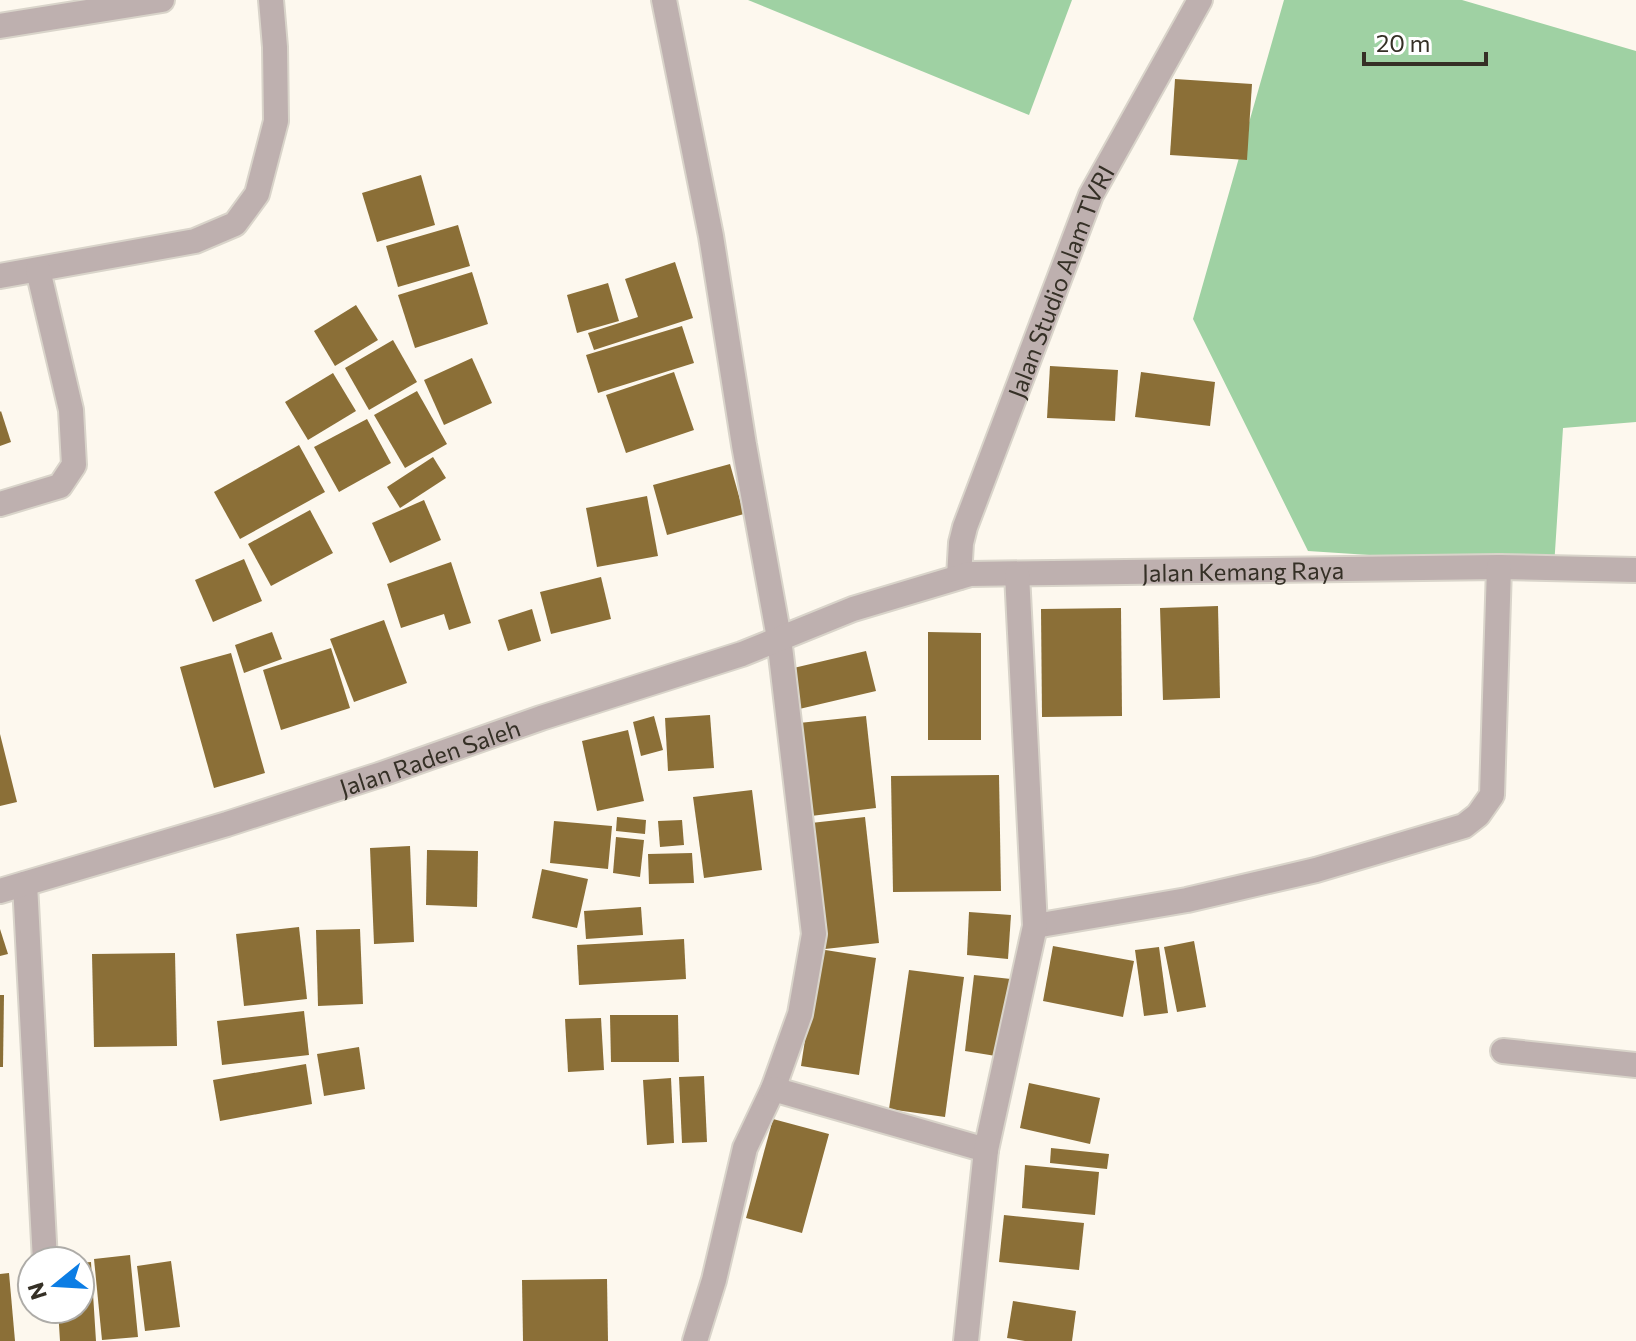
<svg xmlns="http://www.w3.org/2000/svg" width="1636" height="1341" font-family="Commissioner,sans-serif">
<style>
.forest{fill:#9fd1a3}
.building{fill:#8b6f37}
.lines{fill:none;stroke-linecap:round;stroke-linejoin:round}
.minor-casing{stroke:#d9d4ca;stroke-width:28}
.minor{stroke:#beb0af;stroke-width:24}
.labels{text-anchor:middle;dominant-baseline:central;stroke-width:8;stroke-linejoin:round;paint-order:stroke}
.street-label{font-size:24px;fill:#353026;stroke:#fff}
</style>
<rect width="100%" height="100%" fill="#fdf8ee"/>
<g class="forest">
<polygon points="748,0 1072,0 1029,115"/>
<polygon points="1284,0 1462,0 1636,51 1636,422 1563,428 1554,567 1308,551 1193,319"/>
</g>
<g class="building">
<polygon points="1175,79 1252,84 1247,160 1170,155"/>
<polygon points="421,175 435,225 377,242 362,193"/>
<polygon points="458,225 470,266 398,287 386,246"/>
<polygon points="675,262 693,318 594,350 588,333 638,317 625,279"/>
<polygon points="472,272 488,324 415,348 398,295"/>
<polygon points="608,283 619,321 577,333 567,295"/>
<polygon points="356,305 378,340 335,366 314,331"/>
<polygon points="682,326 694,363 598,393 586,355"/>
<polygon points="393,340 417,382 369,410 345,368"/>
<polygon points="472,358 492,403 444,425 424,380"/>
<polygon points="1050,366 1118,370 1115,421 1047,418"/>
<polygon points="674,372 694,430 626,453 606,395"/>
<polygon points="1141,372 1215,382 1210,426 1135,417"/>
<polygon points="333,373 356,411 308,440 285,402"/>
<polygon points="417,391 447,444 405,468 374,415"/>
<polygon points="1,411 11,442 0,446 0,412"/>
<polygon points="367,419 391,463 339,492 314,447"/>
<polygon points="299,445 325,492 240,539 214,492"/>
<polygon points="433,457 446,478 400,508 387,487"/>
<polygon points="730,464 744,514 667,535 653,485"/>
<polygon points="647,496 658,556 597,567 586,508"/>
<polygon points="424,500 441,540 390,563 372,523"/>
<polygon points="310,510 333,553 271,586 248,544"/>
<polygon points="244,559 262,601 213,622 195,580"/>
<polygon points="451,562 471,623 449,630 444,614 401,628 387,584"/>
<polygon points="601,577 611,619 551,634 540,592"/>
<polygon points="1218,606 1220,698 1163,700 1160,608"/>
<polygon points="1121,608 1122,716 1042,717 1041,609"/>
<polygon points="532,609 541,641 508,651 498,620"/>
<polygon points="384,620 407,683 354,702 330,639"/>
<polygon points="272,632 282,659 244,673 235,645"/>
<polygon points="928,632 981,633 981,740 928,740"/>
<polygon points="331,648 350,708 281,730 263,670"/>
<polygon points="866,651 876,691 795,710 785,670"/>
<polygon points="231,653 265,773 214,788 180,667"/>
<polygon points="710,715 714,768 668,771 665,718"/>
<polygon points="654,716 663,750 641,756 633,722"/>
<polygon points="866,716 876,808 811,816 799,723"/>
<polygon points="628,730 644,801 597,811 582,741"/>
<polygon points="0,734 17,802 0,806"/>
<polygon points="999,775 1001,891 893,892 891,776"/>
<polygon points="752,790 762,870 704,878 693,797"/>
<polygon points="617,817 646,820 645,834 616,831"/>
<polygon points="865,817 879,943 825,949 811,823"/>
<polygon points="682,820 684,845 660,847 658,821"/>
<polygon points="554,821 612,826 608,869 550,863"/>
<polygon points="616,837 644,840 640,877 613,873"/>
<polygon points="410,846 414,942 374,944 370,848"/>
<polygon points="427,850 478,851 477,907 426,905"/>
<polygon points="692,853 694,883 649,884 648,854"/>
<polygon points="542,869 588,879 577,928 532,918"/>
<polygon points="641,907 643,935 586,939 584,911"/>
<polygon points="969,912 1011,915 1008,959 967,955"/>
<polygon points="299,927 307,999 244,1006 236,934"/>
<polygon points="0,929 8,954 0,956"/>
<polygon points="360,929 363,1004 318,1006 316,930"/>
<polygon points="684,939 686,979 579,985 577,945"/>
<polygon points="1194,941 1206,1007 1177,1012 1164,947"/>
<polygon points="1053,946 1134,961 1123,1017 1043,1001"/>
<polygon points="1159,947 1168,1013 1144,1016 1135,950"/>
<polygon points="819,949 876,958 859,1075 801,1066"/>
<polygon points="175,953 177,1046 94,1047 92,954"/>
<polygon points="909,970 964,977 945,1117 889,1109"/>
<polygon points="974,975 1011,979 1002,1057 965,1051"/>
<polygon points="0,995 4,995 3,1067 0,1067"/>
<polygon points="304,1011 309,1055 222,1065 217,1021"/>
<polygon points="610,1015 678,1015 679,1062 611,1062"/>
<polygon points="601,1018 604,1070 568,1072 565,1019"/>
<polygon points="359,1047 365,1089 324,1096 317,1054"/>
<polygon points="306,1064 312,1104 220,1121 213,1080"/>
<polygon points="704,1076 707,1142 682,1143 679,1077"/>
<polygon points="671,1078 674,1143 647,1145 643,1080"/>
<polygon points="1029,1083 1100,1098 1090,1144 1020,1128"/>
<polygon points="773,1119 829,1134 802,1233 746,1218"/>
<polygon points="1051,1148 1109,1154 1107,1169 1050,1163"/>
<polygon points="1025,1165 1099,1172 1095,1215 1022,1208"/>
<polygon points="1004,1215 1084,1223 1079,1270 999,1262"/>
<polygon points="130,1255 138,1337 102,1340 94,1259"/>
<polygon points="171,1261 180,1327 145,1331 137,1266"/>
<polygon points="91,1262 96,1341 60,1341 58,1309 80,1309 80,1263"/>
<polygon points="9,1273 15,1341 0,1341 0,1274"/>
<polygon points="607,1279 608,1341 523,1341 522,1280"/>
<polygon points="1013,1301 1076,1311 1072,1341 1025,1341 1007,1338"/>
</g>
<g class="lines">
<defs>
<g id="minor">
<polyline points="664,0 711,236 744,445 779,638 814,934 800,1014 773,1089 745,1148 714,1280 695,1341"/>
<polyline points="0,26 162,0"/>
<polyline points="0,276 195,241 235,224 257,194 276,121 275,47 271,0"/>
<polyline points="0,504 60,486 74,465 71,410 38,270"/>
<path id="s1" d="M959,577L961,543L965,527L1091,195L1200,0"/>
<polyline points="25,884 45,1261"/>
<path id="s2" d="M0,891L227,824L379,775L541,718L742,654L853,609L970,574L1499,567L1636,570"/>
<polyline points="1035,926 1187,900 1316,870 1464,826 1478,815 1492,795 1499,567"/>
<polyline points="1503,1051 1636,1065"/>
<polyline points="773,1089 986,1150"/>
<polyline points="966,1341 986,1150 1035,926 1017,574"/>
</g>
</defs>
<use href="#minor" class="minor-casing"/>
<use href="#minor" class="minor"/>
</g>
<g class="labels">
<g class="street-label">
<text stroke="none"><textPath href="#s1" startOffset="314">Jalan Studio Alam TVRI</textPath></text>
<text stroke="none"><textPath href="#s2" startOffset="1294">Jalan Kemang Raya</textPath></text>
<text stroke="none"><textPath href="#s2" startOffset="450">Jalan Raden Saleh</textPath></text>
</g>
</g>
<g transform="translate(56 1285) rotate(252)"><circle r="38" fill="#ffffff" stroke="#aeaca8" stroke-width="2"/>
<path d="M0-6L14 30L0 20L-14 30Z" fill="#0c7de4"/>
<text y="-12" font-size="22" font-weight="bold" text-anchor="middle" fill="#353026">N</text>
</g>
<path d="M1364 52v12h122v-12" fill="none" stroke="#353026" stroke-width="4"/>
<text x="1376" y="52" font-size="24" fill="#353026" stroke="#ffffff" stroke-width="6" paint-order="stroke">20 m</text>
</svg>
